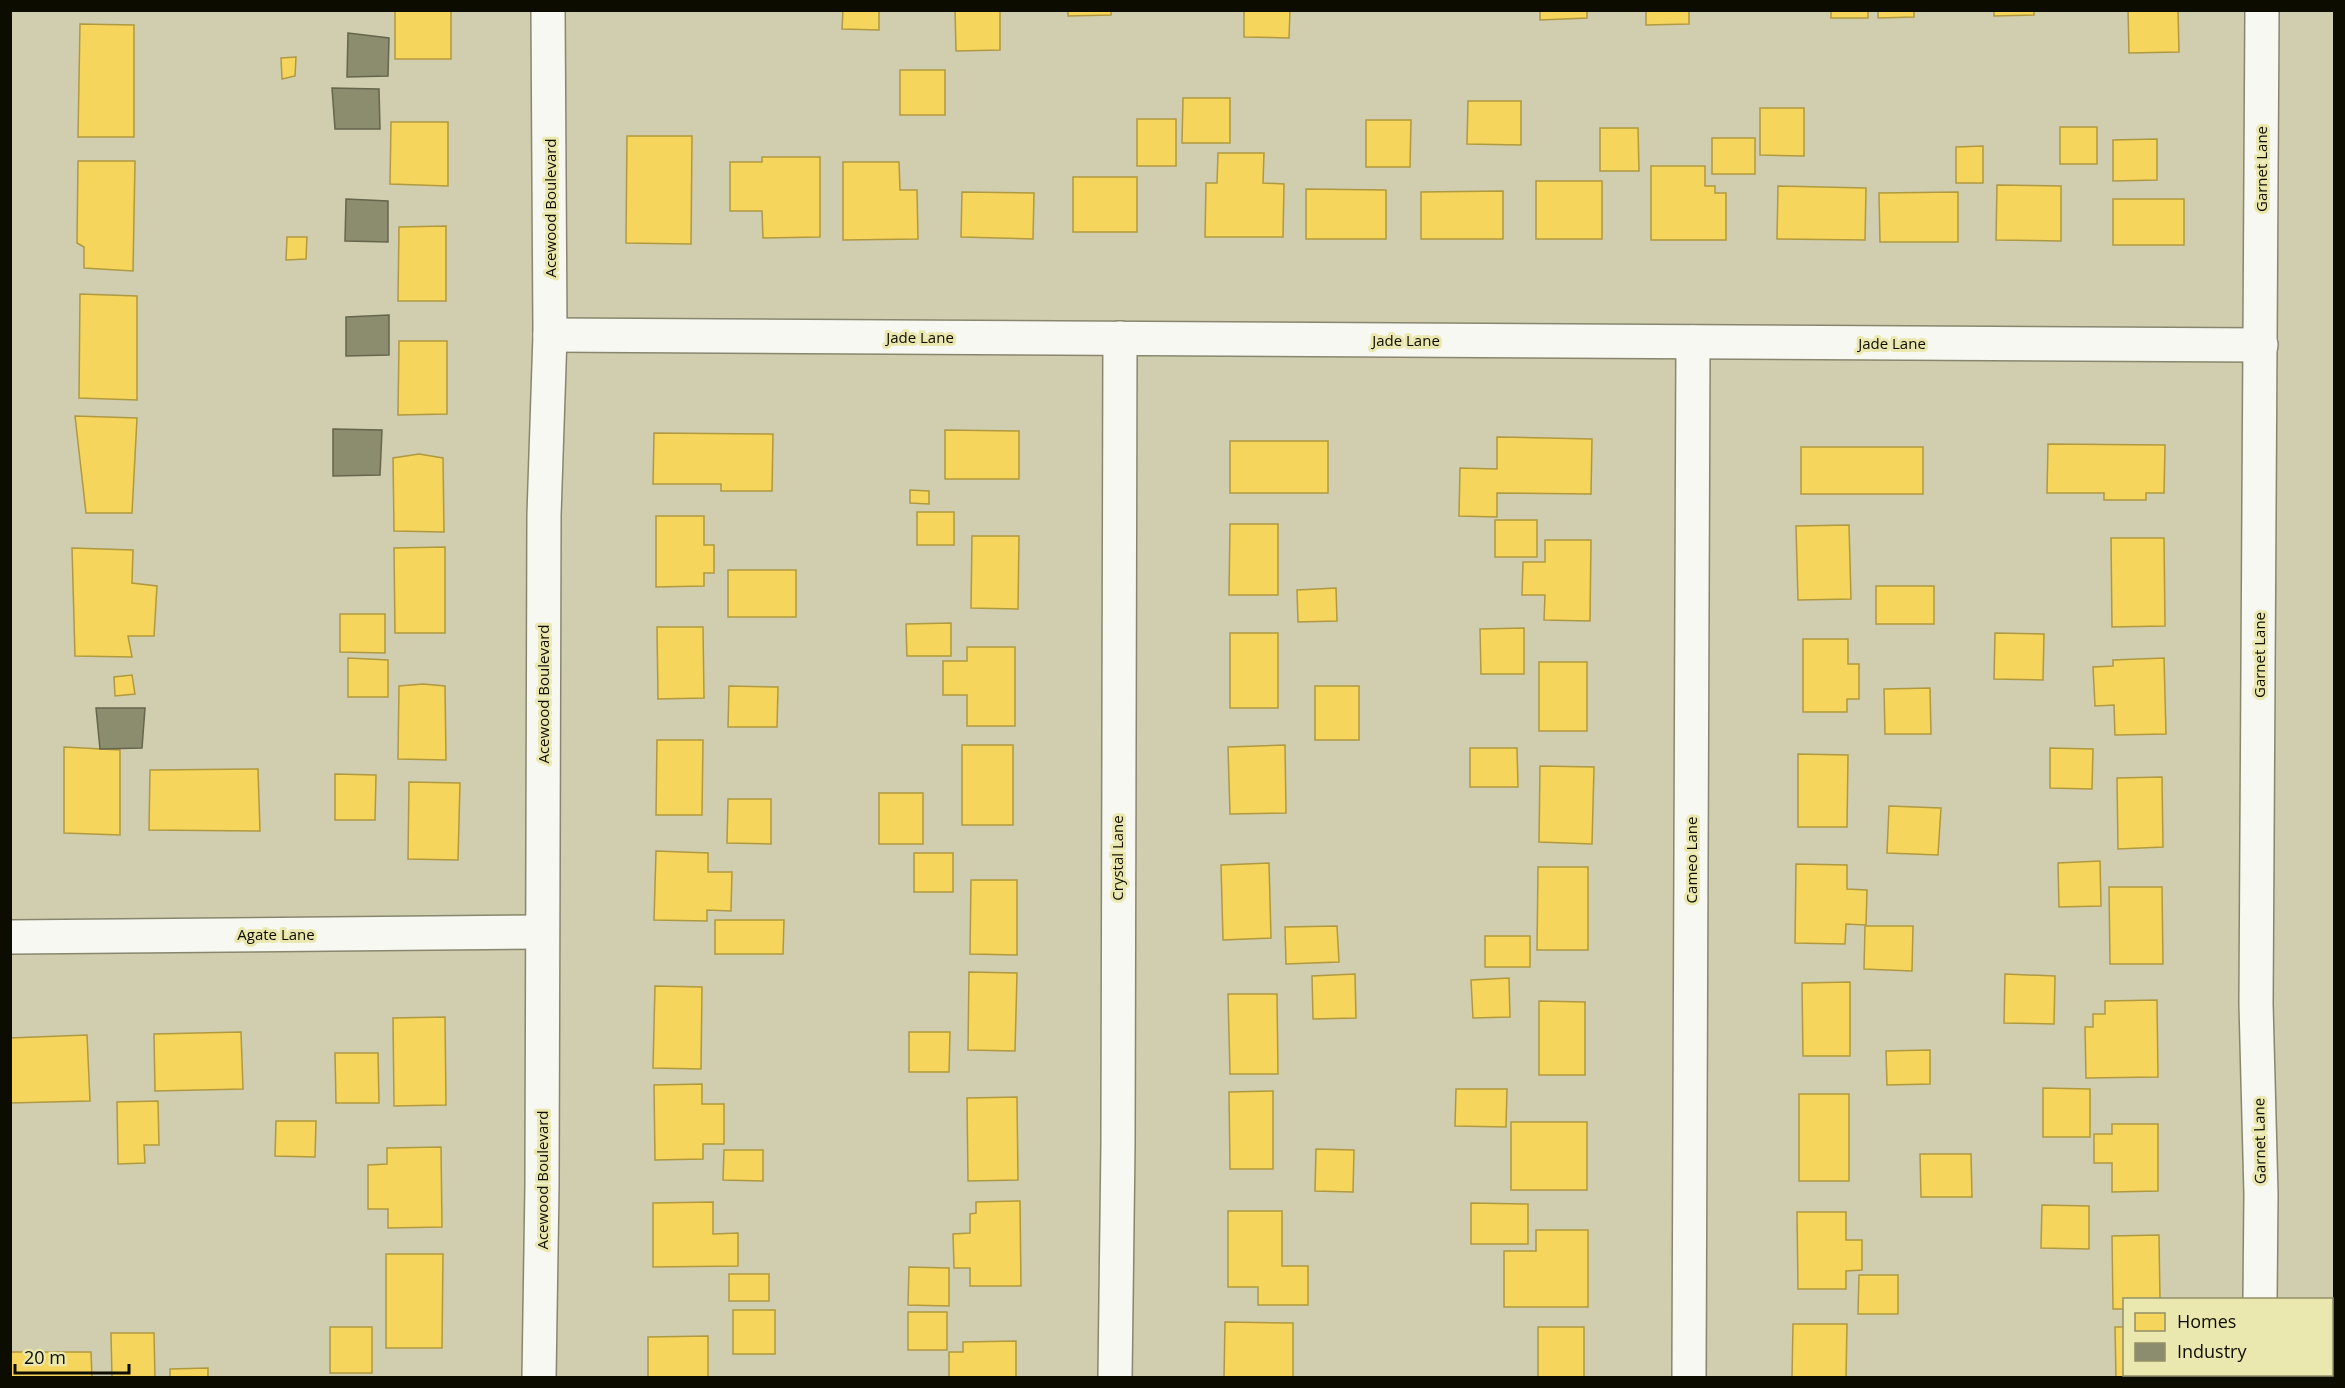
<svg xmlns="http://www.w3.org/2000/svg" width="2345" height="1388" font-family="'Open Sans',sans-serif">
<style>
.homes{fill:#f6d55c;stroke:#b09940;stroke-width:1.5}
.industry{fill:#8c8c6e;stroke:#66664d;stroke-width:1.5}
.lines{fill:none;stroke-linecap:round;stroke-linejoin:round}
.minor-casing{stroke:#88876e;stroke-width:36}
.minor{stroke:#f8f8f3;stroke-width:33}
.labels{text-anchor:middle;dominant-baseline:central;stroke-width:6;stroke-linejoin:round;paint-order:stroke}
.street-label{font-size:15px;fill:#0d0c00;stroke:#eae8ae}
</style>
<rect width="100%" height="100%" fill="#d0ceae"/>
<g class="homes">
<rect x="395" y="10" width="56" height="49"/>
<polygon points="843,10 879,10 879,30 842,29"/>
<polygon points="955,10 1000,10 1000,50 956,51"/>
<polygon points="1068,10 1111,10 1111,15 1068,16"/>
<polygon points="1244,10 1290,10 1289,38 1244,37"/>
<polygon points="1540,10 1587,10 1587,18 1540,20"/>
<polygon points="1646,10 1689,10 1689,24 1646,25"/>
<rect x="1831" y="10" width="37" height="8"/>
<polygon points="1878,10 1914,10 1914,17 1878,18"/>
<polygon points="1994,10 2034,10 2034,15 1994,16"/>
<polygon points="2128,10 2178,10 2179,52 2129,53"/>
<polygon points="80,24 134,25 134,137 78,137"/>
<polygon points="296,57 295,76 282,79 281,58"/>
<rect x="900" y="70" width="45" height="45"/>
<polygon points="1183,98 1230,98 1230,143 1182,143"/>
<polygon points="1468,101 1521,101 1521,145 1467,144"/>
<polygon points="1760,108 1804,108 1804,156 1760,155"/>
<rect x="1137" y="119" width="39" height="47"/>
<polygon points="1366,120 1411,120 1410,167 1366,167"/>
<polygon points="391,122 448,122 448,186 390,184"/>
<rect x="2060" y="127" width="37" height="37"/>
<polygon points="1600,128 1638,128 1639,171 1600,171"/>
<polygon points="627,136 692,136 691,244 626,243"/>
<rect x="1712" y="138" width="43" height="36"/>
<polygon points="2157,139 2157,180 2113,181 2113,140"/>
<polygon points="1983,146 1983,183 1956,183 1956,147"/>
<polygon points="1218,153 1264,153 1263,183 1284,184 1283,237 1205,237 1206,183 1217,183"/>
<polygon points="762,157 820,157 820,237 763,238 762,211 730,211 730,162 762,162"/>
<polygon points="78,161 135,161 133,271 84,268 84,247 77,243"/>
<polygon points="843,162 899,162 900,190 917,190 918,239 843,240"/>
<polygon points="1651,166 1705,166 1705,186 1715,186 1715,193 1726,193 1726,240 1651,240"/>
<rect x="1073" y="177" width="64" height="55"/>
<rect x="1536" y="181" width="66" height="58"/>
<polygon points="1997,185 2061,186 2061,241 1996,240"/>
<polygon points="1778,186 1866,188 1865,240 1777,239"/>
<polygon points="1306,189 1386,190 1386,239 1306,239"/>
<polygon points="1503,191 1503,239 1421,239 1421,192"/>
<polygon points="962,192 1034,193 1033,239 961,237"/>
<polygon points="1958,192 1958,242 1880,242 1879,193"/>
<rect x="2113" y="199" width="71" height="46"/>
<polygon points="446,226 446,301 398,301 399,227"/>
<polygon points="287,237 307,237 306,259 286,260"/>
<polygon points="80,294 137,296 137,400 79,398"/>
<polygon points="399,341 447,341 447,414 398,415"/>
<polygon points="75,416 137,418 132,513 86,513"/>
<polygon points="945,430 1019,431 1019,479 945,479"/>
<polygon points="654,433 773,434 772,491 721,491 721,484 653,484"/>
<polygon points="1497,437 1592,439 1591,494 1497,493 1497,517 1459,516 1460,468 1497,469"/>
<rect x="1230" y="441" width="98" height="52"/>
<polygon points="2048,444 2165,445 2164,493 2146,493 2146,500 2104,500 2104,493 2047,493"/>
<rect x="1801" y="447" width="122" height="47"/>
<polygon points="419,454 443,458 444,532 394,531 393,458"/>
<polygon points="910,490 929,491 929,504 910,503"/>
<rect x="917" y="512" width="37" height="33"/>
<polygon points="656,516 704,516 704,545 714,545 714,573 704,573 704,586 656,587"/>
<rect x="1495" y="520" width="42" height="37"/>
<polygon points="1230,524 1278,524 1278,595 1229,595"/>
<polygon points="1849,525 1851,599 1798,600 1796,526"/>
<polygon points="972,536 1019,536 1018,609 971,608"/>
<polygon points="2111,538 2164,538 2165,626 2112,627"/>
<polygon points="1545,540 1591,540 1590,621 1544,620 1545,595 1522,595 1523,562 1545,562"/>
<polygon points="445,547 445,633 395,633 394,548"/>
<polygon points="72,548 133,550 132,583 157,586 154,636 128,636 132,657 75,656"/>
<rect x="728" y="570" width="68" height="47"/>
<rect x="1876" y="586" width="58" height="38"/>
<polygon points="1336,588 1337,621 1298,622 1297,590"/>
<polygon points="340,614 385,614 385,653 340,652"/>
<polygon points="951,623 951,656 907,656 906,624"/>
<polygon points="657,627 703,627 704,698 658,699"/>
<polygon points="1524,628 1524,674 1481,674 1480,629"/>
<rect x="1230" y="633" width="48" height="75"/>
<polygon points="1995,633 2044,634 2043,680 1994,679"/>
<polygon points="1803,639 1848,639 1848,664 1859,664 1859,699 1847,699 1847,712 1803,712"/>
<polygon points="967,647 1015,647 1015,726 967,726 967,695 943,695 943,661 967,661"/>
<polygon points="348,658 388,660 388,697 348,697"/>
<polygon points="2164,658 2166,734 2115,735 2114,705 2095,706 2093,667 2113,666 2113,660"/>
<rect x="1539" y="662" width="48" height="69"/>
<polygon points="132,675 135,694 115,696 114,677"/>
<polygon points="423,684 445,686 446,760 398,759 399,686"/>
<polygon points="729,686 778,687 777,727 728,727"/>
<rect x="1315" y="686" width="44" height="54"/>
<polygon points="1930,688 1931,734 1885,734 1884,689"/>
<polygon points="657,740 703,740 702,815 656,815"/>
<rect x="962" y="745" width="51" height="80"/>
<polygon points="1285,745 1286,813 1230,814 1228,747"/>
<polygon points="64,747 120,750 120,835 64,833"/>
<polygon points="1470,748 1517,748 1518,787 1470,787"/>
<polygon points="2050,748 2093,749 2092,789 2050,788"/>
<polygon points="1798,754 1848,755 1847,827 1798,827"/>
<polygon points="1540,766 1594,767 1592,844 1539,842"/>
<polygon points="258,769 260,831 149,830 150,770"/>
<polygon points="335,774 376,775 375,820 335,820"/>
<polygon points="2162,777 2163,847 2118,849 2117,778"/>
<polygon points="409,782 460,783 458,860 408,859"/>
<rect x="879" y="793" width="44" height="51"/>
<polygon points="728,799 771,799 771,844 727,843"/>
<polygon points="1889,806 1941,808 1938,855 1887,853"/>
<polygon points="656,851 708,853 708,872 732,872 731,911 707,910 707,921 654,920"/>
<rect x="914" y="853" width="39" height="39"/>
<polygon points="2100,861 2101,906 2059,907 2058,863"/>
<polygon points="1269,863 1271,938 1223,940 1221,865"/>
<polygon points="1796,864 1847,865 1847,889 1867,890 1866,925 1846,924 1845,944 1795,943"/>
<polygon points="1538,867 1588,867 1588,950 1537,950"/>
<polygon points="971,880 1017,880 1017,955 970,954"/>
<polygon points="2109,887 2162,887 2163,964 2110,964"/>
<polygon points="715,920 784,920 783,954 715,954"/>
<polygon points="1337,926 1339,962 1286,964 1285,927"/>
<polygon points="1865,926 1913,926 1912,971 1864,969"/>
<rect x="1485" y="936" width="45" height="31"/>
<polygon points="969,972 1017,973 1015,1051 968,1050"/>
<polygon points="1355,974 1356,1018 1313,1019 1312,976"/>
<polygon points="2005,974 2055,976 2054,1024 2004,1023"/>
<polygon points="1509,978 1510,1017 1473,1018 1471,980"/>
<polygon points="1850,982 1850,1056 1803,1056 1802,983"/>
<polygon points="655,986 702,987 701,1069 653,1068"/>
<polygon points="1228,994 1277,994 1278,1074 1230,1074"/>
<polygon points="2157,1000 2158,1077 2086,1078 2085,1027 2093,1027 2093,1014 2105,1014 2105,1001"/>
<polygon points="1539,1001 1585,1002 1585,1075 1539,1075"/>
<polygon points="445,1017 446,1105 394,1106 393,1018"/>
<polygon points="241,1032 243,1089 155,1091 154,1034"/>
<polygon points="909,1032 950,1032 949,1072 909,1072"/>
<polygon points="87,1035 90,1101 10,1103 10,1038"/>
<polygon points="1930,1050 1930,1084 1887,1085 1886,1051"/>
<polygon points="335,1053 378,1053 379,1103 336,1103"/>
<polygon points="702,1084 702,1104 724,1104 724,1144 703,1144 703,1159 655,1160 654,1085"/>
<polygon points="2043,1088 2090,1089 2090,1137 2043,1137"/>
<polygon points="1456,1089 1507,1089 1506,1127 1455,1126"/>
<polygon points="1273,1091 1273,1169 1230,1169 1229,1092"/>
<rect x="1799" y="1094" width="50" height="87"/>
<polygon points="1017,1097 1018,1180 968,1181 967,1098"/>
<polygon points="158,1101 159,1145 144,1145 145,1163 118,1164 117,1102"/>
<polygon points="276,1121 316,1121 315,1157 275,1156"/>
<rect x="1511" y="1122" width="76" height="68"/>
<polygon points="2112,1124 2158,1124 2158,1191 2112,1192 2112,1163 2094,1163 2094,1134 2112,1134"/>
<polygon points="441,1147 442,1227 388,1228 388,1209 368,1209 368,1165 387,1164 387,1148"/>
<polygon points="1316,1149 1354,1150 1353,1192 1315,1191"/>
<polygon points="724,1150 763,1150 763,1181 723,1180"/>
<polygon points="1920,1154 1971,1154 1972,1197 1921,1197"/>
<polygon points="1020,1201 1021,1286 970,1286 970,1268 954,1268 953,1234 970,1233 970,1214 976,1213 976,1202"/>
<polygon points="713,1202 713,1234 738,1233 738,1266 653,1267 653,1203"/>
<polygon points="1471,1203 1528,1204 1528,1244 1471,1244"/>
<polygon points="2042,1205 2089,1206 2089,1249 2041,1248"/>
<polygon points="1228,1211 1282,1211 1282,1266 1308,1266 1308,1305 1258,1305 1258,1287 1228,1287"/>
<polygon points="1797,1212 1846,1212 1846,1240 1862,1240 1862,1270 1846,1271 1846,1289 1798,1289"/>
<polygon points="1536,1230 1588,1230 1588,1307 1504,1307 1504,1251 1536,1251"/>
<polygon points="2159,1235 2160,1300 2124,1300 2124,1309 2113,1309 2112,1236"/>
<polygon points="386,1254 443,1254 442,1348 386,1348"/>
<polygon points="909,1267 949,1268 949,1306 908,1305"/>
<rect x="729" y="1274" width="40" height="27"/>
<polygon points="1859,1275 1898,1275 1898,1314 1858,1314"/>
<rect x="733" y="1310" width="42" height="44"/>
<rect x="908" y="1312" width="39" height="38"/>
<polygon points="1225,1322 1293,1323 1293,1378 1224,1378"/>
<polygon points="1793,1324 1847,1324 1846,1378 1792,1378"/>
<rect x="330" y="1327" width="42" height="46"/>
<rect x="1538" y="1327" width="46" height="51"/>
<polygon points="2115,1327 2124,1327 2124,1374 2163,1374 2163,1378 2116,1378"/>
<polygon points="111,1333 154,1333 155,1378 112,1378"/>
<polygon points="708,1336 708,1378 648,1378 648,1337"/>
<polygon points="1016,1341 1016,1378 949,1378 949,1352 963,1352 963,1342"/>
<polygon points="10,1352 91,1352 92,1378 10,1378"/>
<polygon points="208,1368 208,1378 170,1378 170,1369"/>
</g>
<g class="industry">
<polygon points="348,33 389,38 388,76 347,77"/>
<polygon points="332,88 379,89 380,129 335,129"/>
<polygon points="346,199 388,201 388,242 345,241"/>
<polygon points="389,315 389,355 346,356 346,317"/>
<polygon points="333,429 382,430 380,475 333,476"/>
<polygon points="96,708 145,708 142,748 100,749"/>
</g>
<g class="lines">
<defs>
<g id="minor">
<polyline points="550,335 2261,345"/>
<polyline points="10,937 542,932"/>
<polyline points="2260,1300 2261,1194 2256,1004 2262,10"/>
<polyline points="539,1378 542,1186 544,515 550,335 548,10"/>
<polyline points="1115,1378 1118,1144 1120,338"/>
<polyline points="1689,1378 1693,342"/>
<polyline points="2259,1378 2259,1374"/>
</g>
</defs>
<use href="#minor" class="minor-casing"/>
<use href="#minor" class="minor"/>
</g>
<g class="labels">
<g class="street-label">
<text transform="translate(2261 169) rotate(-90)">Garnet Lane</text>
<text transform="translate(550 208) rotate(-90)">Acewood Boulevard</text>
<text x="920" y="337">Jade Lane</text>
<text x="1406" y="340">Jade Lane</text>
<text x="1892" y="343">Jade Lane</text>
<text transform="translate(2259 655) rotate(-90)">Garnet Lane</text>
<text transform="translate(543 694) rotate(-90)">Acewood Boulevard</text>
<text transform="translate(1117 858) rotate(-90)">Crystal Lane</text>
<text transform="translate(1691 860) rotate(-90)">Cameo Lane</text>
<text x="276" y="934">Agate Lane</text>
<text transform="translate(2259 1141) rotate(-91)">Garnet Lane</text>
<text transform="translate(542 1180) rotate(-90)">Acewood Boulevard</text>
</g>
</g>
<rect width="2345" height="1388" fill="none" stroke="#0d0c00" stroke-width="24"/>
<rect x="2123" y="1298" width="210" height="78" fill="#eae8ae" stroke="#929068" stroke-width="1.5"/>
<rect x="2135" y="1313" width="30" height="18" fill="#f6d55c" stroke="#929068" stroke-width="1.5"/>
<text x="2177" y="1328" font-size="18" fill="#0d0c00">Homes</text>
<rect x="2135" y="1343" width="30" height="18" fill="#8c8c6e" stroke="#929068" stroke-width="1.5"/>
<text x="2177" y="1358" font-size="18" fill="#0d0c00">Industry</text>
<path d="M15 1364v9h114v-9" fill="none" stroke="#0d0c00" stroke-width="3"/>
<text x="24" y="1364" font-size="18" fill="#0d0c00" stroke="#eae8ae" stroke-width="4.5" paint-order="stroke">20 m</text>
</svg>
